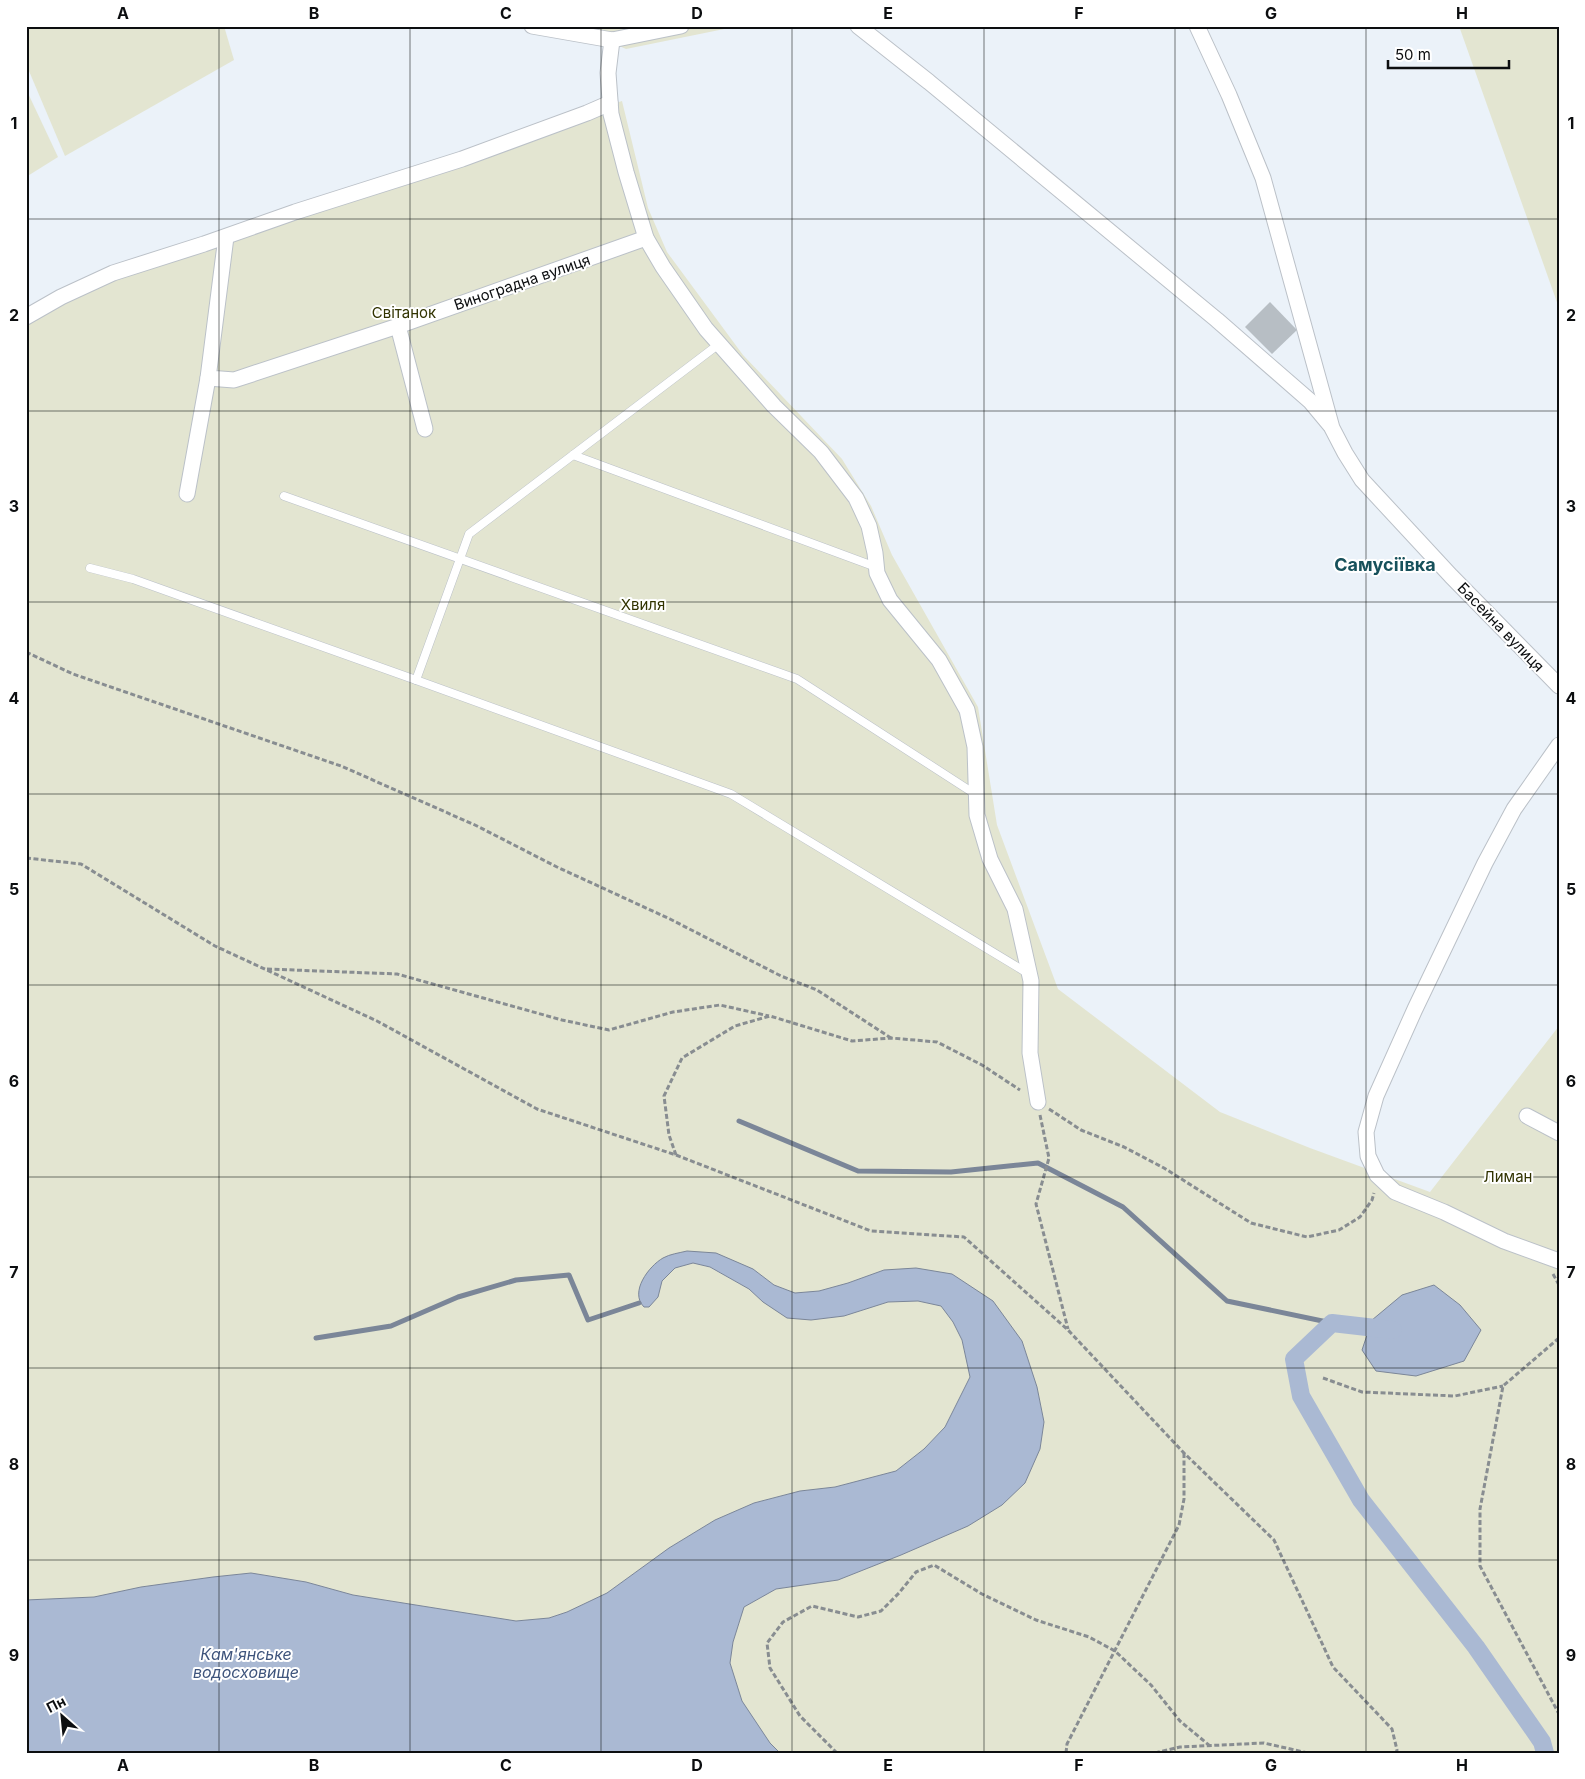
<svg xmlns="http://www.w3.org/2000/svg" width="1585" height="1779" font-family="Inter,sans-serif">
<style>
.green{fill:#e3e5d1}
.water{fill:#aab9d3;stroke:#7b8698}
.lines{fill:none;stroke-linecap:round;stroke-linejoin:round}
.stream{stroke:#7b8698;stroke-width:5}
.canal{stroke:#aab9d3;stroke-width:18}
.building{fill:#b7bec4}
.lane-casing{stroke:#bbc1c8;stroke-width:9}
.street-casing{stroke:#bbc1c8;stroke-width:17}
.path{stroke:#888d91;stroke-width:3;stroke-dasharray:5 2.5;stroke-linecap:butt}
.lane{stroke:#fff;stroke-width:8}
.street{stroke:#fff;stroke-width:15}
.grid{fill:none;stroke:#0c0e10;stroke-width:1;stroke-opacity:0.55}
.labels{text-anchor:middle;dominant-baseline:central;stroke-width:4;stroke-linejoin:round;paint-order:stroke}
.street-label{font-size:15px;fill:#0c0e10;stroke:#fff}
.park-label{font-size:15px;fill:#313300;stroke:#fff}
.water-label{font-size:16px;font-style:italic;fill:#3e547c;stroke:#fff}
.quarter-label{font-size:18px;font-weight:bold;fill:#17515b;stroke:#fff}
.neatline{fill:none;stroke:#0c0e10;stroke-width:2}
.grid-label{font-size:16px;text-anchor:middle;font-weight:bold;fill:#0c0e10}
</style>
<rect width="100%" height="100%" fill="#ebf2f9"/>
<g class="green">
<polygon points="26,26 224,26 234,60 65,156 26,64"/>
<polygon points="565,26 739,26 626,49 593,34"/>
<polygon points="1459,26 1559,26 1559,308"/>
<polygon points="26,89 58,157 26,177"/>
<polygon points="622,101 648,208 667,252 743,355 842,459 871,506 892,555 978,707 997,825 1058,989 1220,1112 1310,1148 1430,1192 1559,1026 1559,1753 780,1753 770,1743 742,1701 730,1663 733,1642 744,1607 776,1589 838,1580 901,1555 968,1526 1002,1504 1040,1449 1044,1422 1037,1387 1022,1341 884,1270 848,1283 819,1291 795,1293 774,1285 753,1269 665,1257 658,1297 662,1281 675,1268 693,1263 709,1267 749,1289 763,1302 811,1320 844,1316 888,1302 918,1301 941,1306 953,1322 962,1340 970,1377 945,1427 924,1449 896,1471 835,1487 800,1491 754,1503 715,1520 669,1548 607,1593 567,1612 549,1618 516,1621 353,1595 306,1582 251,1573 213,1577 141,1587 94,1597 26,1600 26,313 110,270"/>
</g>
<g class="water">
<path d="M687,1251L716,1253L753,1269L774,1285L795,1293L819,1291L848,1283L884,1270L916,1268L952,1274L993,1301L1022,1341L1037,1387L1044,1422L1040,1449L1025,1483L1002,1505L968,1526L901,1555L838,1580L776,1589L744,1607L733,1642L730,1663L742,1701L770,1743L780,1753H26V1600L94,1597L141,1587L213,1577L251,1573L306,1582L353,1595L516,1621L549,1618L567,1612L607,1593L669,1548L715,1520L754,1503L800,1491L835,1487L896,1471L924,1449L945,1427L970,1377L962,1340L953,1322L941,1306L918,1301L888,1302L844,1316L811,1320L787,1318L763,1302L749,1289L710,1267L693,1263L675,1268L662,1281L658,1297L649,1307H644C629,1292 649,1266 663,1258C670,1254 679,1253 687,1251Z"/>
<polygon points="1434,1285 1460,1305 1481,1330 1464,1361 1416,1376 1376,1371 1362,1350 1372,1320 1402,1295"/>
</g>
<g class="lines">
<g class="stream">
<polyline points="739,1121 858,1171 951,1172 1038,1163 1123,1207 1227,1301 1332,1323"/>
<polyline points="316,1338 391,1326 458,1297 516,1280 569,1275 588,1320 639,1303"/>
</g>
<polyline class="canal" points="1393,1330 1332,1323 1294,1359 1301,1396 1361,1500 1476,1647 1542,1742 1545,1753"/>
</g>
<polygon class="building" points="1270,302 1297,330 1272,354 1245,327"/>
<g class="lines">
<defs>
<g id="lane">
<polyline points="719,344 469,534 416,680 731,794 1029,974"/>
<polyline points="573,455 876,567"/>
<polyline points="284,496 797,679 975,794"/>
<polyline points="90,568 133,579 416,680"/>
</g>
<g id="street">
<polyline points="532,26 612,40 681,26"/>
<polyline points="858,26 929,82 1217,320 1310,401 1330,425"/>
<polyline points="1197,26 1229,95 1263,178 1332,428 1345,453 1362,480 1451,576 1559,686"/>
<polyline points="612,40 608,73 611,114 626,172 646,238 663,267 706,329 774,406 821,452 856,498 869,526 875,553 877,573 890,600 939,660 967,710 975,747 977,815 990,859 1015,909 1031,981 1030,1053 1038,1102"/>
<polyline points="226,237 208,378 234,380 398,326 646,238"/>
<polyline points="26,317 61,297 113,273 204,244 295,212 462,159 587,113 610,103"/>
<polyline points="398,326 425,429"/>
<polyline points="187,494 208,378"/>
<polyline points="1559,745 1514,809 1485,863 1415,1009 1376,1096 1366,1132 1368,1156 1377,1175 1395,1192 1444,1212 1504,1241 1559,1261"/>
<polyline points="1527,1116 1559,1133"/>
</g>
</defs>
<use href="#lane" class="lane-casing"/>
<use href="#street" class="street-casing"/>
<g class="path">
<polyline points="26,652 73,674 341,766 475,825 557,867 670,919 781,976 817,990 891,1038"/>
<polyline points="26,858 81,864 215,946 377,1021 537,1109 676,1155 871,1231 964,1237 1068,1330 1184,1453 1274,1540 1333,1667 1392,1729 1397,1750 1396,1753"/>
<polyline points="267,969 397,974 562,1020 609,1030 673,1012 720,1005 769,1016"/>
<polyline points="1049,1109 1081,1130 1124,1147 1164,1168 1251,1223 1307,1237 1339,1230 1360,1217 1372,1200 1374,1193"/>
<polyline points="1040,1115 1049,1158 1036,1204 1068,1329"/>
<polyline points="676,1155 669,1135 664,1096 682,1058 735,1026 770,1016 852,1041 891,1038 937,1042 982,1065 1020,1090"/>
<polyline points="1553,1274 1559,1285"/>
<polyline points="1559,1338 1503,1386 1480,1509 1480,1566 1559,1714"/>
<polyline points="1323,1378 1362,1392 1455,1396 1503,1386"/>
<polyline points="837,1753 800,1716 770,1668 767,1643 783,1622 812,1606 858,1617 881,1611 899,1593 916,1572 934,1565 982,1594 1036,1620 1089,1637 1115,1651 1151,1685 1180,1721 1210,1746"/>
<polyline points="1066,1753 1067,1744 1179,1525 1184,1499 1184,1453"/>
<polyline points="1155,1753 1180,1747 1264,1743 1308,1753"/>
</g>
<use href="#lane" class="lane"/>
<use href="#street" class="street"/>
</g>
<path class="grid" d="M219,26V1753M410,26V1753M601,26V1753M792,26V1753M984,26V1753M1175,26V1753M1366,26V1753M26,219H1559M26,411H1559M26,602H1559M26,794H1559M26,985H1559M26,1177H1559M26,1368H1559M26,1560H1559"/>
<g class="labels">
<g class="street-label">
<text transform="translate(522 282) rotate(-19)">Виноградна вулиця</text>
<text transform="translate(1501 627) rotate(46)">Басейна вулиця</text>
</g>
<g class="park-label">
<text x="404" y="312">Світанок</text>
<text x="643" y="604">Хвиля</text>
<text x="1508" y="1176">Лиман</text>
</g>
<g class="water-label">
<text x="246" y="1654">Кам'янське<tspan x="246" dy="18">водосховище</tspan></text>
</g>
<g class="quarter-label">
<text x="1385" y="564">Самусіївка</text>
</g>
</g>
<rect width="1585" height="1779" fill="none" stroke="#ffffff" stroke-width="55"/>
<g transform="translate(62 1716) rotate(333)" stroke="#ffffff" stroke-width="4" paint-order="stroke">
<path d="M0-4L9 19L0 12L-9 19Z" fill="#0c0e10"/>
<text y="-8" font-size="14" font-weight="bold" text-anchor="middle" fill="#0c0e10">Пн</text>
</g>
<path d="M1388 60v8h121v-8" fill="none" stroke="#0c0e10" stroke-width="2.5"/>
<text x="1395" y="60" font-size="15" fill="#0c0e10" stroke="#ffffff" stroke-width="4" paint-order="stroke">50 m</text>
<rect x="28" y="28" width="1530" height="1724" class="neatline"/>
<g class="grid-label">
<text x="123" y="19">A</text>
<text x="314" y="19">B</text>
<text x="506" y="19">C</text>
<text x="697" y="19">D</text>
<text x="888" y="19">E</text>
<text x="1079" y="19">F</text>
<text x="1271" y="19">G</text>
<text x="1462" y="19">H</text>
<text x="14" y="129">1</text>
<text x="1571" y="129">1</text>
<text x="14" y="321">2</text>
<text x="1571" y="321">2</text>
<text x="14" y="512">3</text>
<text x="1571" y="512">3</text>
<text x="14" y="704">4</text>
<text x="1571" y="704">4</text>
<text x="14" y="895">5</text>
<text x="1571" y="895">5</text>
<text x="14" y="1087">6</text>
<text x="1571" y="1087">6</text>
<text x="14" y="1278">7</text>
<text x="1571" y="1278">7</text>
<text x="14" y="1470">8</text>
<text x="1571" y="1470">8</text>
<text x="14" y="1661">9</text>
<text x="1571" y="1661">9</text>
<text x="123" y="1771">A</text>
<text x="314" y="1771">B</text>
<text x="506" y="1771">C</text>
<text x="697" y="1771">D</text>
<text x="888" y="1771">E</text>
<text x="1079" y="1771">F</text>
<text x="1271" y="1771">G</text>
<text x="1462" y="1771">H</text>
</g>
</svg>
